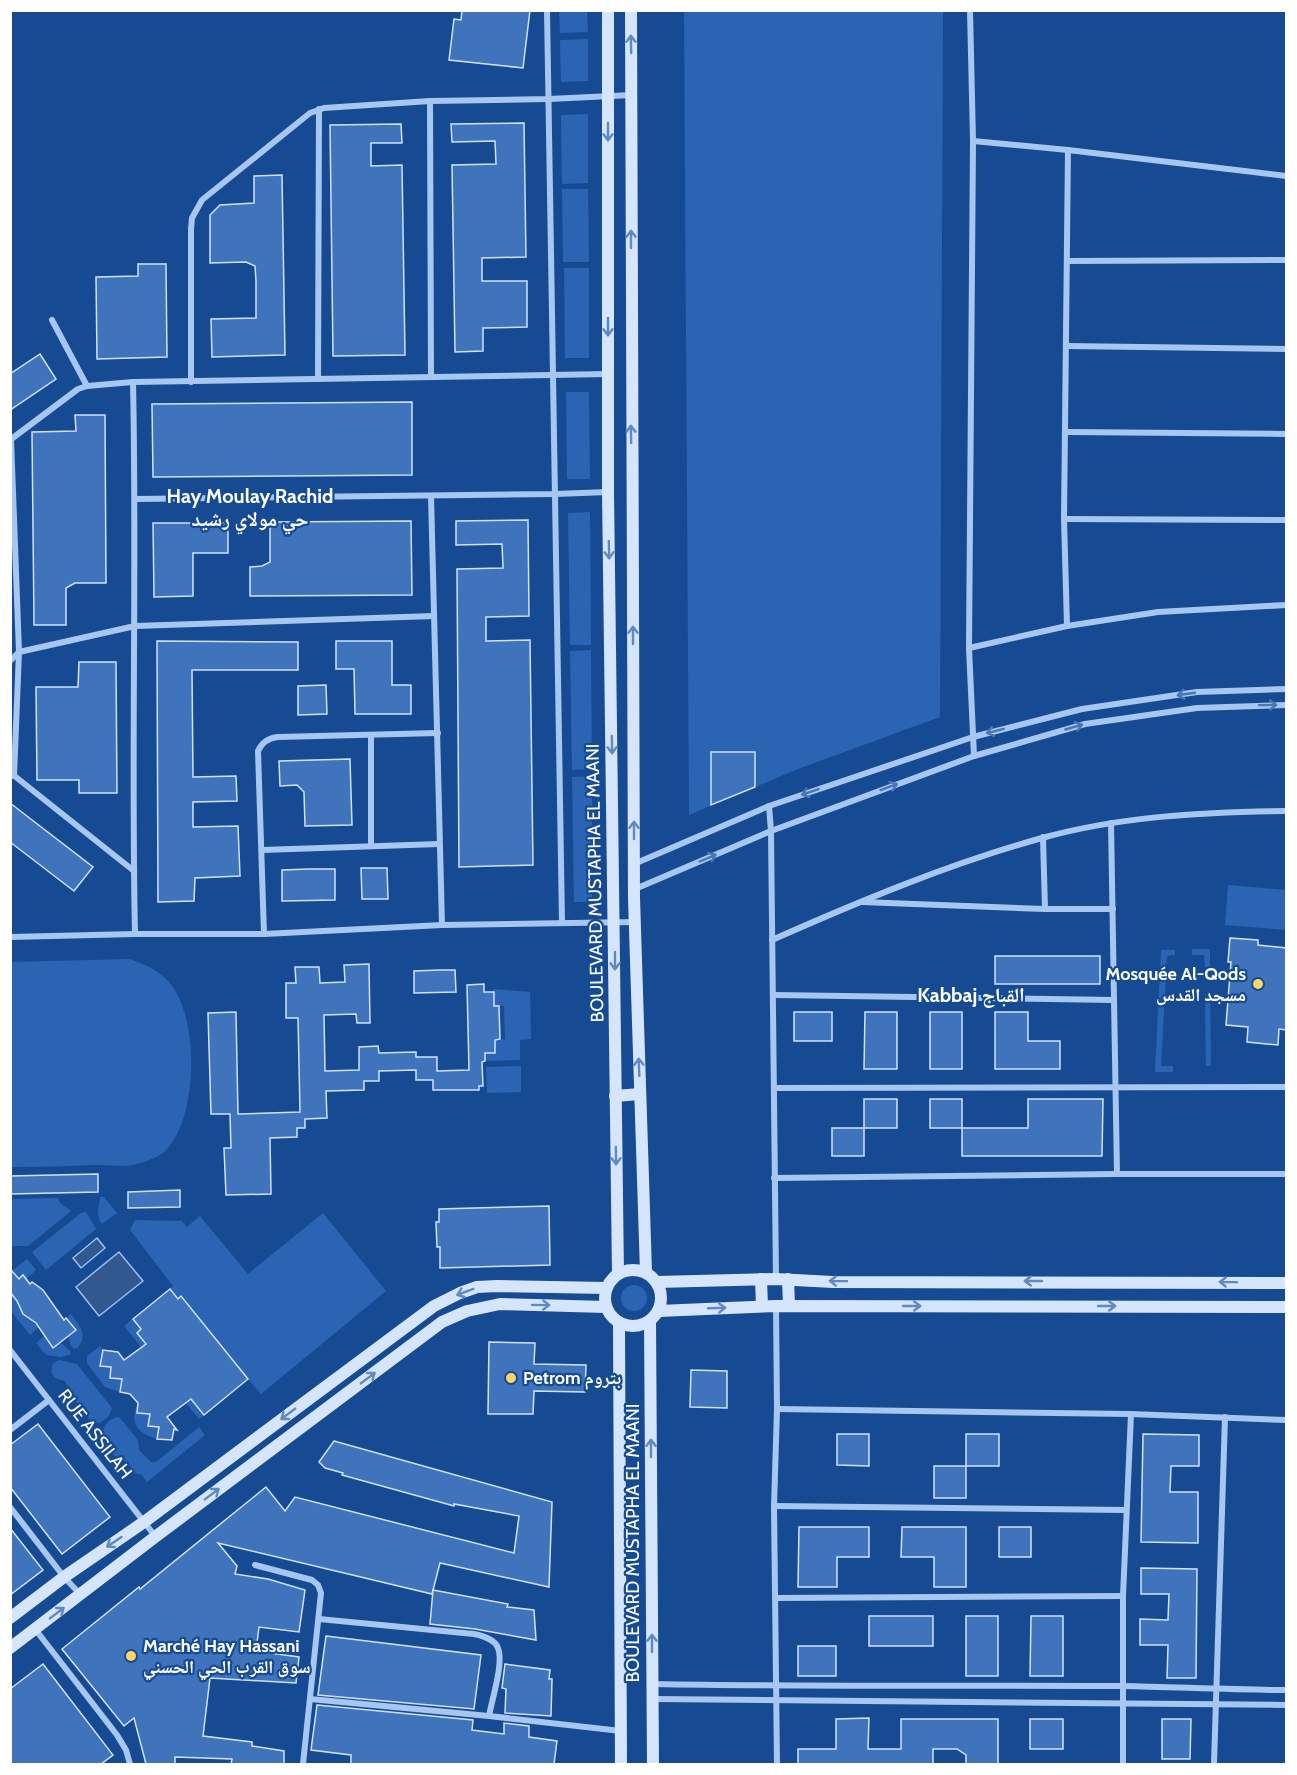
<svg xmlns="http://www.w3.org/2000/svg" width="1297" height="1775" font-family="Cabin,'Noto Naskh Arabic',sans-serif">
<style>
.green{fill:#2a64b3}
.water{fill:#32598f;stroke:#99c1f3;stroke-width:1.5}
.building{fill:#3f74bc;stroke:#cee2fc;stroke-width:1.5}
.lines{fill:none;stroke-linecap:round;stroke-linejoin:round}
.street{stroke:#a7c7f1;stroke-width:6}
.secondary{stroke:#d5e5fb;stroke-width:12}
.oneway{stroke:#6289bd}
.oneway2{stroke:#4976b5}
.poi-dot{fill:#ffd666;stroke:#164b94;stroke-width:2}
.labels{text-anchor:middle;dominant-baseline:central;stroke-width:4.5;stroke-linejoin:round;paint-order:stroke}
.street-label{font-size:18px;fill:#fff;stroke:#164b94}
.poi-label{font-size:18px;font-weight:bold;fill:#fff;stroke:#164b94;text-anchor:start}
.neighbourhood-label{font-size:20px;font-weight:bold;fill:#fff;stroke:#164b94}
</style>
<rect width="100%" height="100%" fill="#164b94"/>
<g class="green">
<polygon points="935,10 943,12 940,717 798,769 689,815 684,11"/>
<polygon points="559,11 587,11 588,32 560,33"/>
<polygon points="588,39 588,81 561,82 560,40"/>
<polygon points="588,114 588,183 562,184 561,115"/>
<polygon points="562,189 588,189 589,262 563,262"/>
<polygon points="564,268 589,268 589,358 565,358"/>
<polygon points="566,392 589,392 590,479 567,479"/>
<polygon points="590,512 591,645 570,645 568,513"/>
<polygon points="591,650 592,769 572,770 570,651"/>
<polygon points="592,776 592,902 574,902 572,777"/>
<polygon points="1228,885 1286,890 1286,930 1225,925"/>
<polygon points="1192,949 1210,949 1210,967 1205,967 1204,955 1192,955"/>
<polygon points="1161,950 1175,950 1175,955 1167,956 1161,1066 1173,1066 1173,1072 1155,1072"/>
<path d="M130,959C146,965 158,970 169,982C200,1016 199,1122 163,1153C157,1158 141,1163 133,1165C122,1167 109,1165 97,1165C68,1166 39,1167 11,1167V962Z"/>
<polygon points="494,989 530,992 531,1039 520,1040 520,1060 485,1061 485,1053 495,1053 495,1040 505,1039 504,1006 494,1006"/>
<polygon points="1205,997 1210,997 1211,1066 1206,1066"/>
<polygon points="521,1066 521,1092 487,1093 486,1067"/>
<path d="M100,1197H104L117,1213L102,1224C95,1213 99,1209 100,1197Z"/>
<polygon points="58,1198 60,1203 71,1211 28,1246 11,1246 11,1199"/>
<polygon points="86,1212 96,1229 46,1270 32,1252 81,1213"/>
<polygon points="323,1213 386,1291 261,1394 248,1379 199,1419 124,1326 173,1286 130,1230 135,1220 182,1221 187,1227 200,1216 248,1274"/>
<polygon points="27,1259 36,1270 26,1279 18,1280 12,1271"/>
<circle cx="634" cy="1298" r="13"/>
<polygon points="10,1292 17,1300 23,1314 39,1327 30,1335 11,1311"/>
<path d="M71,1314C80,1326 88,1334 78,1348L74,1349L71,1346L68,1336L76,1330L66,1318Z"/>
<polygon points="44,1336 53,1348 59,1343 64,1345 71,1352 70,1355 60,1357 46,1355 36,1343"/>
<polygon points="100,1346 103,1350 100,1366 111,1367 110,1378 122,1379 120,1392 105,1387 87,1363 87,1356"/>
<path d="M59,1360L77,1364L112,1408L109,1416L100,1423L90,1422L86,1410L75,1401L65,1381C55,1379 49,1376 53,1364Z"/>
<path d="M138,1403L137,1413L150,1414L148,1426L159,1427L157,1439C137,1433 129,1423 138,1403Z"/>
<path d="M117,1417L120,1418L138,1440L139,1450L151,1462H156L199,1427L205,1435L147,1482L142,1475L134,1473L128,1462C107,1458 89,1426 117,1417Z"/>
</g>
<g class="water">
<polygon points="97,1238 105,1248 81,1268 73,1258"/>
<polygon points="119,1252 143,1281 99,1316 76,1287"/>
</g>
<g class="building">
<polygon points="462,10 530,10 523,68 449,60 454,19 461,20"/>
<polygon points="524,123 526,257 482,258 482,281 527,281 527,327 483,328 483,351 455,352 452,165 496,164 495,141 452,142 451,124"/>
<polygon points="401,124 402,143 371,143 371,166 402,165 405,355 333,356 330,125"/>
<polygon points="282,175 285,355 212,357 211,319 256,318 256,281 255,266 246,262 210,263 210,215 220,205 254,203 254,176"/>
<polygon points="138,264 166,264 167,357 97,359 96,277 138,276"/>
<polygon points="40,354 56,379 10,410 10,374"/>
<polygon points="412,402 412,475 153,477 152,404"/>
<polygon points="75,415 105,415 106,583 75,583 66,588 66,625 34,625 32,432 76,431"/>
<polygon points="528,520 529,616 486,617 486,641 530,640 533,865 459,867 457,569 503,568 502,544 456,545 456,521"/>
<polygon points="411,521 412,595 250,596 250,567 262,566 270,562 270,522"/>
<polygon points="153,523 228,523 228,553 193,553 193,596 154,597"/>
<polygon points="157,641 298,642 298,670 192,670 193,777 236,776 237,801 193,802 193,827 238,826 240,876 195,878 194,901 158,902"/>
<polygon points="336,641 392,641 392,685 411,685 411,714 355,714 354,669 336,669"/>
<polygon points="79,662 116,662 117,793 79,793 79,780 37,780 36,687 78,687"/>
<polygon points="326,685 327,714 298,715 298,686"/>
<polygon points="711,752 755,752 755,787 711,805"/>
<polygon points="350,759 352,825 305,826 304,792 297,785 280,786 279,761"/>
<polygon points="10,803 93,867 74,891 10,842"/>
<polygon points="361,868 387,868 388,899 362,899"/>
<polygon points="309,869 335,869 335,900 282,901 282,870"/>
<polygon points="1230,938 1258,940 1258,945 1287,948 1287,1030 1279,1029 1278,1045 1247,1042 1248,1027 1226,1025 1231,962 1228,962"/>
<rect x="995" y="956" width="105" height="28"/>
<polygon points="369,964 370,1023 357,1023 356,1014 324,1015 325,1071 359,1070 359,1047 378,1046 379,1053 416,1052 416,1057 437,1057 437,1071 469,1070 467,985 484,984 484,992 494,992 494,1006 499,1006 500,1039 495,1040 495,1053 485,1053 485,1061 482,1062 483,1086 479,1086 479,1090 433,1090 433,1080 416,1080 416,1070 379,1071 379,1081 364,1081 364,1090 326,1091 327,1118 305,1119 305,1128 297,1128 297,1137 270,1138 271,1194 226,1195 224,1148 231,1148 230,1114 211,1114 208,1013 236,1012 238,1114 300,1112 298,1018 286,1018 286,983 296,983 295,967 319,967 320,983 345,982 344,965"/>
<polygon points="439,970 455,970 456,992 414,993 414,971"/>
<rect x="794" y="1012" width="38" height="29"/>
<polygon points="865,1012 897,1012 897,1069 864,1069"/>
<rect x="930" y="1012" width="32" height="57"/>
<polygon points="995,1012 1028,1012 1028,1041 1060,1041 1060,1069 995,1069"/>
<rect x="864" y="1099" width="33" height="29"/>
<rect x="930" y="1099" width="32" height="29"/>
<polygon points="1028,1099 1103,1099 1102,1156 962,1156 962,1128 1028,1128"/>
<rect x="832" y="1128" width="32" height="28"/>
<polygon points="98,1174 98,1192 10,1194 10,1176"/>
<polygon points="180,1190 180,1207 128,1208 128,1192"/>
<polygon points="549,1206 550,1265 440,1268 440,1247 437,1247 436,1222 439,1222 439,1209"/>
<polygon points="10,1269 19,1279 23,1275 30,1284 32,1282 43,1290 64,1320 66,1318 76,1330 53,1348 36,1323 23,1314 17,1301 10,1292"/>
<polygon points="170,1289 178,1299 181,1296 248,1379 204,1415 191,1399 167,1417 177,1430 174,1429 172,1440 157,1439 159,1427 148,1426 150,1414 137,1413 138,1403 130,1394 120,1392 122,1379 110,1378 111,1367 100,1366 103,1350 118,1352 124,1360 146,1344 137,1333 141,1329 133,1319"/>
<polygon points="489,1342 535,1343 534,1364 586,1365 585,1392 534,1391 533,1414 488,1414"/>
<polygon points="691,1370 727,1371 727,1408 690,1407"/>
<polygon points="38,1424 110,1517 62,1554 10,1487 10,1445"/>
<polygon points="837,1434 869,1434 869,1466 837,1465"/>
<rect x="966" y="1434" width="33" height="32"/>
<polygon points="1143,1434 1199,1435 1199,1466 1171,1466 1170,1492 1198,1492 1198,1543 1141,1542"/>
<polygon points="334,1441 552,1502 549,1587 440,1563 432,1594 218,1543 237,1566 235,1574 268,1579 305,1590 299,1632 259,1627 256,1651 299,1657 296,1683 210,1678 203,1736 252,1742 252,1746 284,1751 284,1764 231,1764 232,1759 175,1757 175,1764 146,1764 134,1718 124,1726 62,1649 139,1587 140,1589 266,1487 285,1511 295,1497 514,1553 519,1516 454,1504 454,1506 342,1475 343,1473 325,1468 319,1462"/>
<rect x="934" y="1466" width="32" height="32"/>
<polygon points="799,1527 869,1527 869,1557 837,1557 837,1587 798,1587"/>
<polygon points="902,1527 966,1527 966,1587 934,1587 934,1557 901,1557"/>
<rect x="999" y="1527" width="32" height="30"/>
<polygon points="10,1528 43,1570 10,1595"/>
<polygon points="1141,1568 1197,1569 1196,1678 1167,1678 1168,1645 1140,1645 1140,1619 1168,1620 1169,1594 1141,1594"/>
<polygon points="433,1590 508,1604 507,1607 534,1610 536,1640 475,1629 430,1624"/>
<rect x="869" y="1616" width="64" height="30"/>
<rect x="966" y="1616" width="32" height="60"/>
<polygon points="1031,1616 1063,1616 1063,1676 1030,1676"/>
<polygon points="326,1636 481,1655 474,1709 318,1695"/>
<rect x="798" y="1646" width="38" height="30"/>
<polygon points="43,1664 113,1755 101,1764 10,1764 10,1689"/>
<polygon points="505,1664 550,1670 549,1679 552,1679 551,1716 505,1713 506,1689 502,1688"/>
<polygon points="317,1705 473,1720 472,1730 504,1734 504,1723 529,1726 529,1737 557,1741 554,1764 351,1764 351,1755 311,1750"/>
<polygon points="869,1718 868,1749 901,1749 901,1719 998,1719 998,1764 966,1764 966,1755 957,1749 933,1749 933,1764 798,1764 798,1749 836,1749 836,1719"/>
<rect x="1030" y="1719" width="33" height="30"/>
<polygon points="1162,1719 1191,1719 1190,1759 1162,1759"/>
</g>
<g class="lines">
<g class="street">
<path d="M547,10C554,315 557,619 562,923"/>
<polyline points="970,10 973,141 969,648 974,756"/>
<polyline points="430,101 431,377"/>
<polyline points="973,141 1068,150 1286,176"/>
<polyline points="1068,261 1286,260"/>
<polyline points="52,320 87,386"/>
<polyline points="1066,346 1286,349"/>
<polyline points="318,379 319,109"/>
<path d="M133,382C137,566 131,750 135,934H264L442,925L635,922"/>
<polyline points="191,382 191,229 192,218 202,200 310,113 324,108 430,101 549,99 632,95"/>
<polyline points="1066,432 1286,434"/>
<polyline points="11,439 19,652 14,776"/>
<polyline points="10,440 78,389 87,386 133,382 608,374"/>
<polyline points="431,496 442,925"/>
<polyline points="136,499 555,494 608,492"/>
<polyline points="1064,519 1286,520"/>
<polyline points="1067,626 1064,519 1068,150"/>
<polyline points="969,648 1067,626 1158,612 1286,605"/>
<polyline points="10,661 19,652 135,626 434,616"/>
<polyline points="371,735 371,846"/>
<polyline points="12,774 134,871"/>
<polyline points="769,806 771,831 776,1279"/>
<polyline points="1111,823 1117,1174"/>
<polyline points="1043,837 1045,909"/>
<polyline points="262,850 439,844"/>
<polyline points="634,864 769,806 973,737 1082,709 1197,692 1286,689"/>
<polyline points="635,889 771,831 974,756 1085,724 1197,708 1286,705"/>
<polyline points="862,902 1045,909 1113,909"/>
<path d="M264,934L258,751C262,742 268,738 278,737L438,733"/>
<polyline points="10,937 135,934"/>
<path d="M772,940C860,901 949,864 1042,838C1121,816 1205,812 1286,811"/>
<polyline points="774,995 1114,1000"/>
<polyline points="774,1088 1286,1087"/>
<polyline points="774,1178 1117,1174 1286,1174"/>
<polyline points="776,1306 777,1409 774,1506 777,1764"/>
<polyline points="10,1350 155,1536"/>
<polyline points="777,1409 1131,1414 1286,1420"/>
<polyline points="10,1430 49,1400"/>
<polyline points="774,1506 1126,1510"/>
<polyline points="10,1507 64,1577 80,1594"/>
<polyline points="255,1565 312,1580 318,1585 321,1593 303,1764"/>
<polyline points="776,1598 1123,1596"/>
<path d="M319,1619L474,1634C483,1636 495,1639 498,1648C504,1663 492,1699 489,1716"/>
<polyline points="35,1629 117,1735 126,1750 130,1764"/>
<path d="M653,1684C809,1687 966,1685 1122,1686C1177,1687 1232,1690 1286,1690"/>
<polyline points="310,1699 489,1716 621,1731"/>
<path d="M653,1699C864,1702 1075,1702 1286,1705"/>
<polyline points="1123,1764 1123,1596 1131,1414"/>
<polyline points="1214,1764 1225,1417"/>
</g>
<g class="secondary">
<polyline points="608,10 608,492 618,1274"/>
<polyline points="631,10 634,898 646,1272"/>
<polyline points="615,1096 640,1094"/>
<circle cx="633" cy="1298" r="28"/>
<polyline points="761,1279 762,1306"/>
<polyline points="788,1279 789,1306"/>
<polyline points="657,1282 776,1279 833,1282 1286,1283"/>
<polyline points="659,1311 776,1306 1286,1307"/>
<polyline points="650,1321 653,1764"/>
<polyline points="619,1323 621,1764"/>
<polyline points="10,1618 64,1577 144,1522 434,1306 460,1293 477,1287 497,1286 607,1288"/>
<polyline points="10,1648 155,1537 442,1322 467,1311 500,1304 606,1307"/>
</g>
</g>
<defs><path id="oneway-shaft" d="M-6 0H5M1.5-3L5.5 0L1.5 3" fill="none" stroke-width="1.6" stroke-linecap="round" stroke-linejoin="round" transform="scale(1.5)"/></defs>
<g class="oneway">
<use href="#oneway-shaft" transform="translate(631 44) rotate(-91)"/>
<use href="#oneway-shaft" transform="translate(608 132) rotate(90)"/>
<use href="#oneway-shaft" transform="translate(631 239) rotate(-90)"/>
<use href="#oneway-shaft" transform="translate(608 327) rotate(90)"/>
<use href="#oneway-shaft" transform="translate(631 434) rotate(-91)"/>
<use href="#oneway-shaft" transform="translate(609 550) rotate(89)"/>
<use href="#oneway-shaft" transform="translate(633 635) rotate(-90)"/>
<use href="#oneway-shaft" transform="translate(612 745) rotate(89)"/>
<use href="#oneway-shaft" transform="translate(634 830) rotate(-90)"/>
<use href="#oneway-shaft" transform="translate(615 961) rotate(90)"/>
<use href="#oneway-shaft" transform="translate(639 1067) rotate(-92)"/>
<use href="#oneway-shaft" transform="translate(616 1156) rotate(89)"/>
<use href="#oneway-shaft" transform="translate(838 1281) rotate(-179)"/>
<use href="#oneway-shaft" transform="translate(1033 1281) rotate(-180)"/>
<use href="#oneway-shaft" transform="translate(1228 1282) rotate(-179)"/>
<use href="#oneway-shaft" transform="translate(465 1292) rotate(160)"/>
<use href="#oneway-shaft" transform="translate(541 1305) rotate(1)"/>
<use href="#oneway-shaft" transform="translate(912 1306)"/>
<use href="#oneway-shaft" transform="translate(1107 1306)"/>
<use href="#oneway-shaft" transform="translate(717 1308) rotate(-2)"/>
<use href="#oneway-shaft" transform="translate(368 1378) rotate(-37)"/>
<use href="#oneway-shaft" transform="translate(288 1414) rotate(143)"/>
<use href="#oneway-shaft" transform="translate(651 1448) rotate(-90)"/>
<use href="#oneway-shaft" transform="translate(212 1494) rotate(-37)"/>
<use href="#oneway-shaft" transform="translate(114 1542) rotate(146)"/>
<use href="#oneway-shaft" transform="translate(57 1613) rotate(-37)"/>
<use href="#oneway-shaft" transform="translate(652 1643) rotate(-90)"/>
</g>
<g class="oneway2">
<use href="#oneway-shaft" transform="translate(1186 694) rotate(172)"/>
<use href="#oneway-shaft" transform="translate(1268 705) rotate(-1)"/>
<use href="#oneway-shaft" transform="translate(1074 727) rotate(-16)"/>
<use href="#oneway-shaft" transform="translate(995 731) rotate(166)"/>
<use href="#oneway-shaft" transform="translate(889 787) rotate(-20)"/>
<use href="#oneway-shaft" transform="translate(810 792) rotate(161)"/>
<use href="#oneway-shaft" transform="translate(708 858) rotate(-23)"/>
</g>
<g class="poi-dot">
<circle cx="1258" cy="984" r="6"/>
<circle cx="511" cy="1378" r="6"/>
<circle cx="131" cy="1656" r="6"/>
</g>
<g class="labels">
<g class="street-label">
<text transform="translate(595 883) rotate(-91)">BOULEVARD MUSTAPHA EL MAANI</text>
<text transform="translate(95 1434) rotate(52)">RUE ASSILAH</text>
<text transform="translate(633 1543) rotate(-90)">BOULEVARD MUSTAPHA EL MAANI</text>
</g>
<g class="poi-label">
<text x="1246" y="974" text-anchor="end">Mosquée Al-Qods<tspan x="1246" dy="21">مسجد القدس</tspan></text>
<text x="523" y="1378">Petrom بتروم</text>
<text x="143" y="1646">Marché Hay Hassani<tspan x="143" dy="21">سوق القرب الحي الحسني</tspan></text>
</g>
<g class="neighbourhood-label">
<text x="250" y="496">Hay Moulay Rachid<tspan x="250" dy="23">حي مولاي رشيد</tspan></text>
<text x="971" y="995">Kabbaj القباج</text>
</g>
</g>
<rect width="1297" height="1775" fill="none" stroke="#ffffff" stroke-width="24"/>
</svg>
